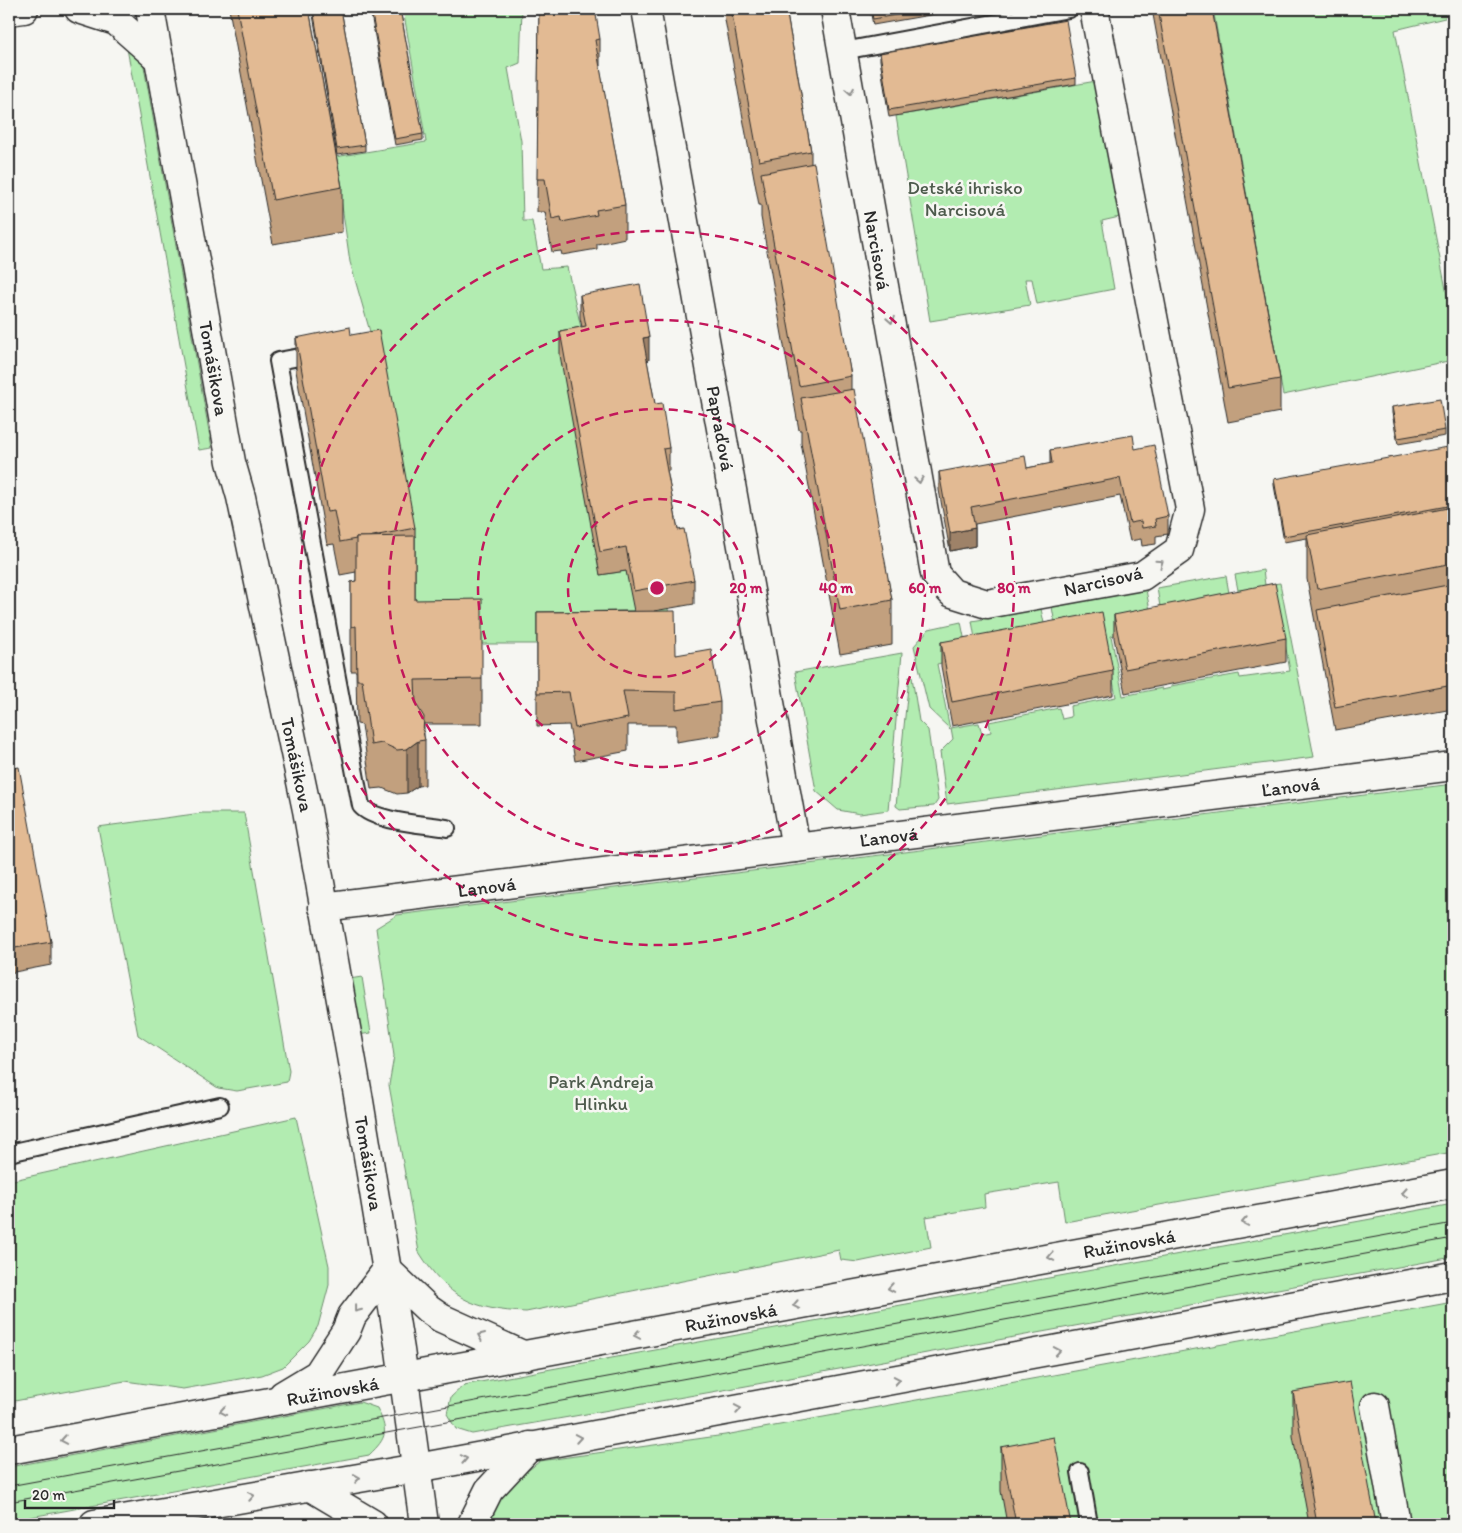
<svg xmlns="http://www.w3.org/2000/svg" width="1462" height="1533" font-family="Itim,sans-serif">
<style>
.green{fill:#b2ecb1;stroke:#6e8c6e}
.lines{fill:none;stroke-linecap:round;stroke-linejoin:round}
.lane-casing{stroke:#2b2b2b;stroke-width:20}
.street-casing{stroke:#2b2b2b;stroke-width:31}
.secondary-casing{stroke:#2b2b2b;stroke-width:31}
.lane{stroke:#f6f6f2;stroke-width:16}
.street{stroke:#f6f6f2;stroke-width:28}
.secondary{stroke:#f6f6f2;stroke-width:28}
.tram{stroke:#2b2b2b;stroke-width:1}
.wall{fill:#c2a07e;stroke:#2b2b2b}
.shaded-wall{fill:#9e8267;stroke:#2b2b2b}
.building{fill:#e2ba93;stroke:#2b2b2b}
.oneway{stroke:#90908e}
.ring{fill:none;stroke:#c2185b;stroke-width:2.5;stroke-dasharray:9 6}
.labels{text-anchor:middle;dominant-baseline:central;stroke-width:5;stroke-linejoin:round;paint-order:stroke}
.park-label{font-size:19px;fill:#4d5b4c;stroke:#f6f6f2}
.street-label{font-size:19px;fill:#2b2b2b;stroke:#f6f6f2}
.centre{fill:#c2185b;stroke:#f6f6f2;stroke-width:2.5}
.ring-label{font-size:15px;text-anchor:middle;font-weight:bold;fill:#c2185b;stroke:#f6f6f2;stroke-width:5;stroke-linejoin:round;paint-order:stroke}
</style>
<rect width="100%" height="100%" fill="#f6f6f2"/>
<filter id="ink" filterUnits="userSpaceOnUse"><feTurbulence type="fractalNoise" baseFrequency=".02" numOctaves="2"/><feDisplacementMap in="SourceGraphic" scale="10" xChannelSelector="R" yChannelSelector="G"/><feConvolveMatrix kernelMatrix="1 2 1 2 8 2 1 2 1" color-interpolation-filters="sRGB"/></filter>
<g filter="url(#ink)">
<g class="green">
<polygon points="403,9 522,9 520,63 508,68 521,141 523,221 532,221 541,269 567,267 586,349 600,575 626,571 668,609 675,644 415,644 379,363 350,262 335,157 426,142"/>
<polygon points="1213,9 1453,9 1453,16 1395,30 1453,325 1453,360 1283,395"/>
<polygon points="125,37 143,61 212,448 199,450"/>
<polygon points="1102,80 1128,215 1102,221 1114,289 1037,304 1032,279 1025,279 1030,305 930,321 896,116"/>
<polygon points="1263,570 1265,585 1280,583 1314,757 947,804 940,752 953,739 951,728 979,723 982,734 991,732 989,722 1059,708 1062,719 1071,717 1070,706 1116,697 1104,632 1058,641 1052,607 1146,590 1153,626 1111,636 1123,696 1162,688 1162,690 1171,688 1171,686 1239,674 1240,678 1290,671 1278,604 1242,610 1235,575"/>
<polygon points="1226,576 1232,610 1163,625 1157,588"/>
<polygon points="1041,609 1048,642 978,656 972,621"/>
<polygon points="961,622 968,657 937,664 950,729 929,709 914,646 929,629"/>
<polygon points="902,653 888,810 860,814 838,810 816,791 795,672"/>
<polygon points="909,677 912,677 919,721 928,730 938,800 934,806 900,809 896,806"/>
<path d="M1453,784V1152L1065,1222L1059,1182L984,1194L985,1207L926,1217L931,1247L858,1262L841,1260L839,1250L526,1312C473,1310 448,1298 419,1252L389,1085L394,1056L376,928L397,915Z"/>
<polygon points="202,813 244,813 289,1071 287,1082 237,1091 218,1088 138,1035 98,827"/>
<polygon points="362,977 371,1033 358,1035 349,979"/>
<polygon points="296,1117 329,1266 329,1285 318,1326 309,1341 283,1367 262,1375 183,1389 125,1381 9,1402 9,1181"/>
<polygon points="1453,1204 1453,1257 746,1386 472,1434 456,1429 447,1414 451,1397 464,1385"/>
<polygon points="1453,1302 1453,1524 484,1524 496,1496 540,1461 725,1435"/>
<path d="M360,1402L377,1408C388,1431 388,1437 369,1455L9,1521V1467Z"/>
</g>
<g class="lines">
<defs>
<g id="lane">
<polyline points="843,51 1069,9"/>
<path d="M316,354L278,361L361,806C375,822 425,824 447,828"/>
<polyline points="9,1153 220,1106"/>
<polyline points="1080,1472 1089,1524"/>
</g>
<g id="street">
<polyline points="79,9 116,21 159,59"/>
<path id="s1" d="M646,9L796,848"/>
<path id="s2" d="M835,9L935,574L952,593L987,604L1142,576L1179,550L1190,509L1094,9"/>
<polyline points="9,11 24,9"/>
<path id="s3" d="M323,907L1453,766"/>
<polyline points="1375,1406 1396,1524"/>
</g>
<g id="secondary">
<path id="s4" d="M150,9L231,462L241,497L307,810L358,1095L400,1350L424,1524"/>
<polyline points="387,1270 428,1309 441,1318 525,1356"/>
<polyline points="283,1395 318,1374 346,1331 352,1316 387,1270"/>
<path id="s5" d="M9,1450C491,1363 971,1271 1453,1184"/>
<polyline points="309,1486 373,1524"/>
<polyline points="94,1524 417,1468 1453,1276"/>
<polyline points="472,1524 489,1490 530,1446"/>
</g>
</defs>
<use href="#lane" class="lane-casing"/>
<use href="#street" class="street-casing"/>
<use href="#secondary" class="secondary-casing"/>
<use href="#lane" class="lane"/>
<use href="#street" class="street"/>
<use href="#secondary" class="secondary"/>
<g class="tram">
<polyline points="9,1486 1453,1223"/>
<polyline points="9,1502 1453,1238"/>
</g>
</g>
<g class="wall">
<polygon points="229,9 309,9 342,187 342,232 273,244"/>
<polygon points="312,9 341,9 365,145 365,151 337,155"/>
<polygon points="370,9 400,9 423,134 423,140 395,145"/>
<polygon points="539,9 600,39 600,69 625,205 625,238 597,244 597,249 562,255 561,251 552,252 545,212 537,212"/>
<polygon points="723,9 786,9 811,151 811,163 851,376 851,389 892,600 892,645 840,654 801,443 801,430 799,430 761,217 761,205 759,205"/>
<polygon points="870,9 964,9 873,25"/>
<polygon points="1152,9 1212,9 1280,379 1280,412 1228,422"/>
<polygon points="880,53 1076,78 1076,84 889,117 880,60"/>
<polygon points="580,295 649,360 647,361 655,404 669,448 669,471 667,471 678,530 694,580 694,604 654,611 676,655 720,702 720,735 676,742 676,725 628,725 628,751 575,761 569,725 537,726 537,612 634,611 626,571 600,575 560,355 560,331 582,327 580,318"/>
<polygon points="351,335 415,528 415,600 482,679 482,724 424,724 424,737 425,740 425,785 418,786 407,793 397,794 382,788 371,789 362,725 357,724 356,671 351,671 351,582 356,581 356,572 340,575 334,544 327,545 296,371 296,338"/>
<polygon points="1392,407 1445,430 1445,436 1398,444 1392,413"/>
<polygon points="1135,449 1168,516 1168,534 1156,536 1156,544 1142,546 1141,539 1130,541 1120,496 975,524 975,546 950,551 939,490 939,472 1027,468 1050,464 1050,450"/>
<polygon points="1453,475 1453,709 1335,730 1307,579 1307,538 1284,542 1274,485 1274,479"/>
<polygon points="1114,615 1286,638 1286,662 1125,693 1114,638"/>
<polygon points="941,642 1113,671 1113,695 952,726 941,666"/>
<polygon points="9,769 51,942 51,965 9,973"/>
<polygon points="1293,1392 1376,1524 1309,1524 1293,1436"/>
<polygon points="1001,1447 1071,1524 1007,1524 1001,1491"/>
</g>
<g class="shaded-wall">
<polygon points="649,337 649,360 643,362 643,338"/>
<polygon points="975,528 975,546 950,551 950,533"/>
<polygon points="418,741 418,786 407,793 407,749"/>
</g>
<g class="building">
<polygon points="237,9 309,9 342,187 273,200"/>
<polygon points="313,9 341,9 365,145 337,149"/>
<polygon points="371,9 400,9 423,134 395,139"/>
<polygon points="539,9 595,9 600,39 595,40 625,205 596,210 597,215 562,222 561,217 552,219 545,179 537,179"/>
<polygon points="731,9 786,9 811,151 759,161"/>
<polygon points="871,9 930,9 873,19"/>
<polygon points="1158,9 1212,9 1280,379 1228,388"/>
<polygon points="1066,20 1076,78 889,110 880,53"/>
<polygon points="814,163 851,376 799,386 761,173"/>
<polygon points="640,284 649,337 643,338 655,404 662,403 669,448 663,449 678,530 684,529 694,580 634,591 626,547 600,552 560,331 586,326 580,295"/>
<polygon points="350,327 351,335 379,330 415,528 368,537 356,537 356,539 340,542 334,511 327,512 296,338"/>
<polygon points="854,389 892,600 840,610 801,398"/>
<polygon points="1440,399 1445,430 1398,438 1392,407"/>
<polygon points="1133,435 1135,449 1154,445 1168,516 1155,519 1156,526 1142,528 1141,521 1130,523 1120,478 971,507 975,528 950,533 939,472 1025,456 1027,468 1052,463 1050,450"/>
<polygon points="1448,447 1453,475 1453,505 1284,536 1274,479"/>
<polygon points="1453,507 1453,563 1317,589 1307,535"/>
<polygon points="415,536 415,600 482,599 482,679 415,680 416,704 424,717 423,732 425,740 418,741 407,749 397,750 382,743 371,745 362,680 357,680 356,626 351,627 351,582 356,581 356,537"/>
<polygon points="1275,583 1286,638 1125,669 1114,615"/>
<polygon points="1453,584 1453,685 1335,707 1317,610"/>
<polygon points="675,611 676,655 711,649 720,702 676,709 676,692 623,691 628,718 575,728 569,692 537,693 537,612"/>
<polygon points="1102,612 1113,671 952,702 941,642"/>
<polygon points="19,767 51,942 9,949 9,769"/>
<polygon points="1350,1382 1376,1524 1317,1524 1293,1392"/>
<polygon points="1054,1437 1071,1524 1016,1524 1001,1447"/>
</g>
<defs><path id="oneway-chevron" d="M-2-3.5L2.5 0L-2 3.5" fill="none" stroke-width="1.6" stroke-linecap="round" stroke-linejoin="round" transform="scale(1.25)"/></defs>
<g class="oneway">
<use href="#oneway-chevron" transform="translate(850 91) rotate(80)"/>
<use href="#oneway-chevron" transform="translate(891 320) rotate(80)"/>
<use href="#oneway-chevron" transform="translate(919 480) rotate(80)"/>
<use href="#oneway-chevron" transform="translate(1160 563) rotate(-35)"/>
<use href="#oneway-chevron" transform="translate(1405 1193) rotate(170)"/>
<use href="#oneway-chevron" transform="translate(1245 1222) rotate(170)"/>
<use href="#oneway-chevron" transform="translate(1051 1257) rotate(169)"/>
<use href="#oneway-chevron" transform="translate(891 1288) rotate(170)"/>
<use href="#oneway-chevron" transform="translate(796 1305) rotate(169)"/>
<use href="#oneway-chevron" transform="translate(357 1309) rotate(128)"/>
<use href="#oneway-chevron" transform="translate(637 1335) rotate(169)"/>
<use href="#oneway-chevron" transform="translate(481 1336) rotate(-156)"/>
<use href="#oneway-chevron" transform="translate(1057 1351) rotate(-10)"/>
<use href="#oneway-chevron" transform="translate(897 1380) rotate(-10)"/>
<use href="#oneway-chevron" transform="translate(738 1409) rotate(-10)"/>
<use href="#oneway-chevron" transform="translate(223 1411) rotate(170)"/>
<use href="#oneway-chevron" transform="translate(578 1438) rotate(-10)"/>
<use href="#oneway-chevron" transform="translate(64 1440) rotate(170)"/>
<use href="#oneway-chevron" transform="translate(464 1459) rotate(-11)"/>
<use href="#oneway-chevron" transform="translate(357 1478) rotate(-9)"/>
<use href="#oneway-chevron" transform="translate(251 1496) rotate(-10)"/>
</g>
</g>
<g class="ring">
<circle cx="657" cy="588" r="89"/>
<circle cx="657" cy="588" r="179"/>
<circle cx="657" cy="588" r="268"/>
<circle cx="657" cy="588" r="357"/>
</g>
<g class="labels">
<g class="park-label">
<text x="965" y="187">Detské ihrisko<tspan x="965" dy="22">Narcisová</tspan></text>
<text x="601" y="1081">Park Andreja<tspan x="601" dy="22">Hlinku</tspan></text>
</g>
<g class="street-label">
<text stroke="none"><textPath href="#s2" startOffset="245">Narcisová</textPath></text>
<text stroke="none"><textPath href="#s4" startOffset="365">Tomášikova</textPath></text>
<text stroke="none"><textPath href="#s1" startOffset="426">Papraďová</textPath></text>
<text transform="translate(1103 581) rotate(-13)">Narcisová</text>
<text stroke="none"><textPath href="#s4" startOffset="770">Tomášikova</textPath></text>
<text stroke="none"><textPath href="#s3" startOffset="975">Ľanová</textPath></text>
<text stroke="none"><textPath href="#s3" startOffset="570">Ľanová</textPath></text>
<text stroke="none"><textPath href="#s3" startOffset="165">Ľanová</textPath></text>
<text stroke="none"><textPath href="#s4" startOffset="1175">Tomášikova</textPath></text>
<text stroke="none"><textPath href="#s5" startOffset="1139">Ružinovská</textPath></text>
<text stroke="none"><textPath href="#s5" startOffset="734">Ružinovská</textPath></text>
<text stroke="none"><textPath href="#s5" startOffset="329">Ružinovská</textPath></text>
</g>
</g>
<circle cx="657" cy="588" r="8" class="centre"/>
<g class="ring-label">
<text x="746" y="593">20 m</text>
<text x="836" y="593">40 m</text>
<text x="925" y="593">60 m</text>
<text x="1014" y="593">80 m</text>
</g>
<rect width="1462" height="1533" fill="none" stroke="#f6f6f2" stroke-width="30"/>
<rect x="15" y="15" width="1432" height="1503" fill="none" stroke="#2b2b2b" stroke-width="2" filter="url(#ink)"/>
<path d="M25 1500v8h89v-8" fill="none" stroke="#2b2b2b" stroke-width="2.5"/>
<text x="32" y="1500" font-size="15" fill="#2b2b2b" stroke="#f6f6f2" stroke-width="4" paint-order="stroke">20 m</text>
</svg>
